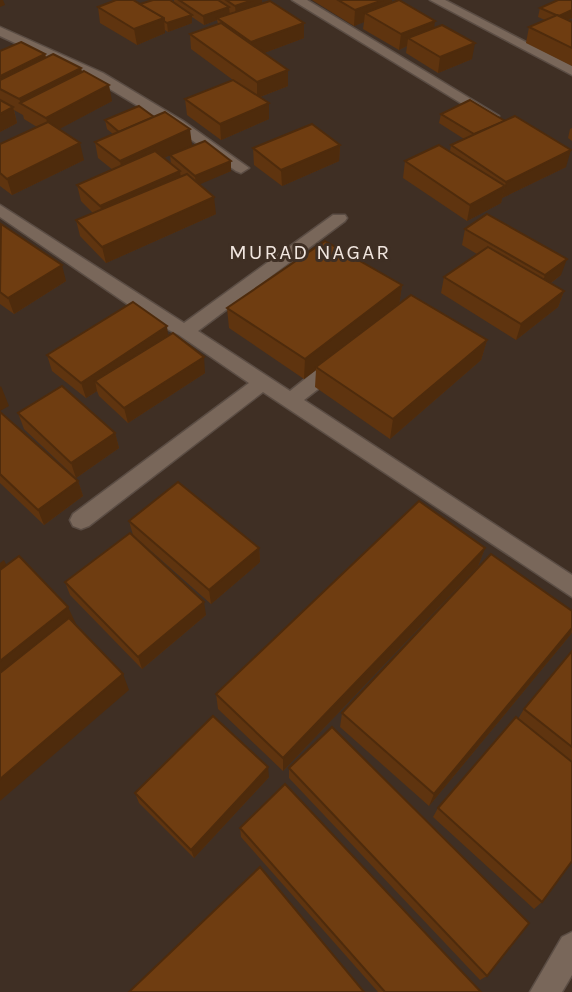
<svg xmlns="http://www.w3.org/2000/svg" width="572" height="992" font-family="Karla,sans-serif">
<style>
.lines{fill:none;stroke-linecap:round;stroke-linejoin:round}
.minor-casing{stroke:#5b4d44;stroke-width:3}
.minor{fill:#79675a;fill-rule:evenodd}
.wall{fill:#5f340f;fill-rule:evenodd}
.shaded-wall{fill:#4e2b0c}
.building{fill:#6f3d11;stroke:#4e2b0c;stroke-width:2}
.labels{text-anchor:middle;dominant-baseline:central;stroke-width:6;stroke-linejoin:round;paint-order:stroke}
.far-neighbourhood-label{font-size:21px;letter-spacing:2px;fill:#f1e6df;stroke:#3f2f24}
</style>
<rect width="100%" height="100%" fill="#3f2f24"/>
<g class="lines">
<defs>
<g id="minor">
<polygon points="292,0 307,0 499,116 492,120 487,119"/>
<polygon points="430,0 445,0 572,66 572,75"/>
<polygon points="0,27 103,73 183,121 249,168 241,173 236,171 173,127 93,79 0,36"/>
<polygon points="0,205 184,323 333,215 345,215 347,218 345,221 198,331 290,391 330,359 344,359 346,364 344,369 304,400 572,575 572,597 263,392 89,526 81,529 73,526 70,520 73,514 249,383 179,335 155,323 0,217"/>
<polygon points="572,932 572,975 562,992 530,992 562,937"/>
</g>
</defs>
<use href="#minor" class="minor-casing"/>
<use href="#minor" class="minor"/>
</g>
<g class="wall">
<polygon points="174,0 262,0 262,4 304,38 264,53 288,70 288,86 260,97 269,119 221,140 187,115 185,99 233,80 191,49 190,34 218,24 217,20 204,25 192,17 192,23 168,32 165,30 165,33 137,45 100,23 98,7 174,3"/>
<polygon points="312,0 392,0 391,3 434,28 472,59 438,73 406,53 407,46 399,50 363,29 364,22 354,26"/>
<polygon points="572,0 572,18 568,20 572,22 572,66 526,43 529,27 545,20 538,17 540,8"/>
<polygon points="0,51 45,54 46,58 81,68 82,72 112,101 59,129 84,160 12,195 0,186 0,144 37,127 24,119 23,115 14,110 17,123 0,132"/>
<polygon points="441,114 566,167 502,198 501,203 467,221 403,178 405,161 450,151 451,145 464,139 439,123"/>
<path d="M105,120L192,145L170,155L231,161V171L199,184L216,214L106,263L80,236L76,220L93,213L81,201L77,185L113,170L98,158L95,142L113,134L107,129ZM170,155L171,164L164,158Z"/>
<polygon points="572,128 572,141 568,138 570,129"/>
<polygon points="340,145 339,161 282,186 254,165 253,148"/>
<polygon points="0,225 66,281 14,314 0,304"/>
<polygon points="465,229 561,275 551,283 564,291 558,307 516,340 441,293 444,277 477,254 462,245"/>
<polygon points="402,285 399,304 487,340 481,360 390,439 315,387 316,370 304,379 229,328 227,308"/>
<polygon points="168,336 205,373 128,423 99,396 97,391 86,398 52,371 47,355"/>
<polygon points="0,412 78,481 83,496 44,525 0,483"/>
<polygon points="18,413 115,433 119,448 76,478 24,429"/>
<polygon points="129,521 259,548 260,562 211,604 133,535"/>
<polygon points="485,548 478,566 283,771 218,709 216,694"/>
<polygon points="65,582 206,615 142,669 70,595"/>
<polygon points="572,611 572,632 571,634 429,806 340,727 342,713"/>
<polygon points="572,651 572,861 542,902 534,909 433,817 438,808 518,719 524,709"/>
<polygon points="289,768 487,976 480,980 289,778"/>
<polygon points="269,777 194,858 139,803 135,793"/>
<polygon points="240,828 481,992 378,992 241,837"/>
</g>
<g class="shaded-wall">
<polygon points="0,0 3,0 5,5 0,7"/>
<polygon points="253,0 262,0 262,6 236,15 235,6"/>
<polygon points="383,0 392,0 391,12 365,13 364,22 354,26 355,10"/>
<polygon points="229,7 230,16 217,18 217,20 204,25 203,16"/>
<polygon points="572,10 572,18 556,25 558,16"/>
<polygon points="192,15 192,23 168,32 167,23"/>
<polygon points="164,18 165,33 137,45 134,29"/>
<polygon points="435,21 433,36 408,38 407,46 399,50 401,34"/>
<polygon points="304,23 304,38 251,58 251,42"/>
<polygon points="475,43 472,59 438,73 440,57"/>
<polygon points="45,54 49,70 0,89 0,76"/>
<polygon points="81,68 84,84 21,104 19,99"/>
<polygon points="288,70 288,86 257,98 257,82"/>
<polygon points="109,85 112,101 50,134 46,118"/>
<polygon points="269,103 269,119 221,140 220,124"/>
<polygon points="13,107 17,123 0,132 0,114"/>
<polygon points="190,129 192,145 123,177 120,161"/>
<polygon points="80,143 84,160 12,195 7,179"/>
<polygon points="340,145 339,161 282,186 281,170"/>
<polygon points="571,150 566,167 502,198 506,182"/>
<polygon points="231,161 231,171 196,186 195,176"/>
<polygon points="180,171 182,187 104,222 100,206"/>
<polygon points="505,186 501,203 467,221 470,205"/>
<polygon points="214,197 216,214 106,263 102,247"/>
<polygon points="567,259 561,275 540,291 545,275"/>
<polygon points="62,265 66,281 14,314 8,298"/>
<polygon points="402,285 399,305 316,367 316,370 304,379 305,359"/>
<polygon points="564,291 558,307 516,340 521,324"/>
<polygon points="167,326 169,343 95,381 97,391 86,398 81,383"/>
<polygon points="487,340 481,360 390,439 393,419"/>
<polygon points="204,357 205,373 128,423 124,408"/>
<polygon points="1,386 9,406 0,411 0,387"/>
<polygon points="115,433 119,448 76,478 71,463"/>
<polygon points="78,481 83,496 44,525 38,510"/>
<polygon points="259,548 260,562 211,604 209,590"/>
<polygon points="485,548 478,566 283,771 283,758"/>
<polygon points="4,560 11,574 0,582 0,563"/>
<polygon points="204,602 206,615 142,669 138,657"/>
<polygon points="68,607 76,624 0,684 0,661"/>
<polygon points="572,628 571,634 429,806 434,794"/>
<polygon points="123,674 129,690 0,801 0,779"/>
<polygon points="268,767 269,777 194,858 191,850"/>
</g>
<g class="building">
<polygon points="116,0 133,0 164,18 134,29 98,7"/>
<polygon points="153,0 170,0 192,15 167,23 164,21 164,18 140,4"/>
<polygon points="179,0 218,0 229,7 203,16"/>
<polygon points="226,0 253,0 235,6"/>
<polygon points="338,0 383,0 355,10"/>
<polygon points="399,0 435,21 401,34 365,13"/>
<polygon points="558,0 572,0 572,10 559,16 556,15 540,8"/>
<polygon points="270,1 304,23 251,42 217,18"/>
<polygon points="557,15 572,22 572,48 529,27"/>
<polygon points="221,23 288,70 257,82 190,34"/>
<polygon points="442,25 475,43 440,57 408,38"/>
<polygon points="21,42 45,54 0,76 0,51"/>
<polygon points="53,54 81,68 19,99 0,89 0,80"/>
<polygon points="84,71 109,85 46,118 20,103"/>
<polygon points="233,80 269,103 220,124 185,99"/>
<polygon points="0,100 13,107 0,114"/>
<polygon points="470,100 505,121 474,134 441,114"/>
<polygon points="139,106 154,117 119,132 105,120"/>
<polygon points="165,112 190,129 120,161 95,142"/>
<polygon points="515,116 571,150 506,182 451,145"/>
<polygon points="48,122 80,143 7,179 0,173 0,144"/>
<polygon points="312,124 340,145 281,170 253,148"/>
<polygon points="205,141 231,161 195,176 170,155"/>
<polygon points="439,145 505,186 470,205 405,161"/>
<polygon points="155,151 180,171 100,206 77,185"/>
<polygon points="187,174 214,197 102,247 76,220"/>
<polygon points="487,214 567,259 545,275 465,229"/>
<polygon points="1,224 62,265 8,298 0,292"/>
<polygon points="325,241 402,285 305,359 227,308"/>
<polygon points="488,247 564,291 521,324 444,277"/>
<polygon points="411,295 487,340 393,419 316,367"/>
<polygon points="133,302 167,326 81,383 47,355"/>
<polygon points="173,333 204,357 124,408 95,381"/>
<polygon points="62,386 115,433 71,463 18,413"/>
<polygon points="0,412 78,481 38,510 0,474"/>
<polygon points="178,482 259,548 209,590 129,521"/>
<polygon points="419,501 485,548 283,758 216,694"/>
<polygon points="130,533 204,602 138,657 65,582"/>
<polygon points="491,554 572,611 572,628 434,794 342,713"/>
<polygon points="19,556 68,607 0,661 0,570"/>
<polygon points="69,618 123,674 0,779 0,673"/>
<polygon points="572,651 572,747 524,709"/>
<polygon points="213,716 268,767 191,850 135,793"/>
<polygon points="516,717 572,762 572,861 542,902 438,808"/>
<polygon points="332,727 529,923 487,976 289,768"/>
<polygon points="285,784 481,992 385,992 240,828"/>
<polygon points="260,867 364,992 129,992"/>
</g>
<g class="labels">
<g class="far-neighbourhood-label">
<text x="310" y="252">MURAD NAGAR</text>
</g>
</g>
</svg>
